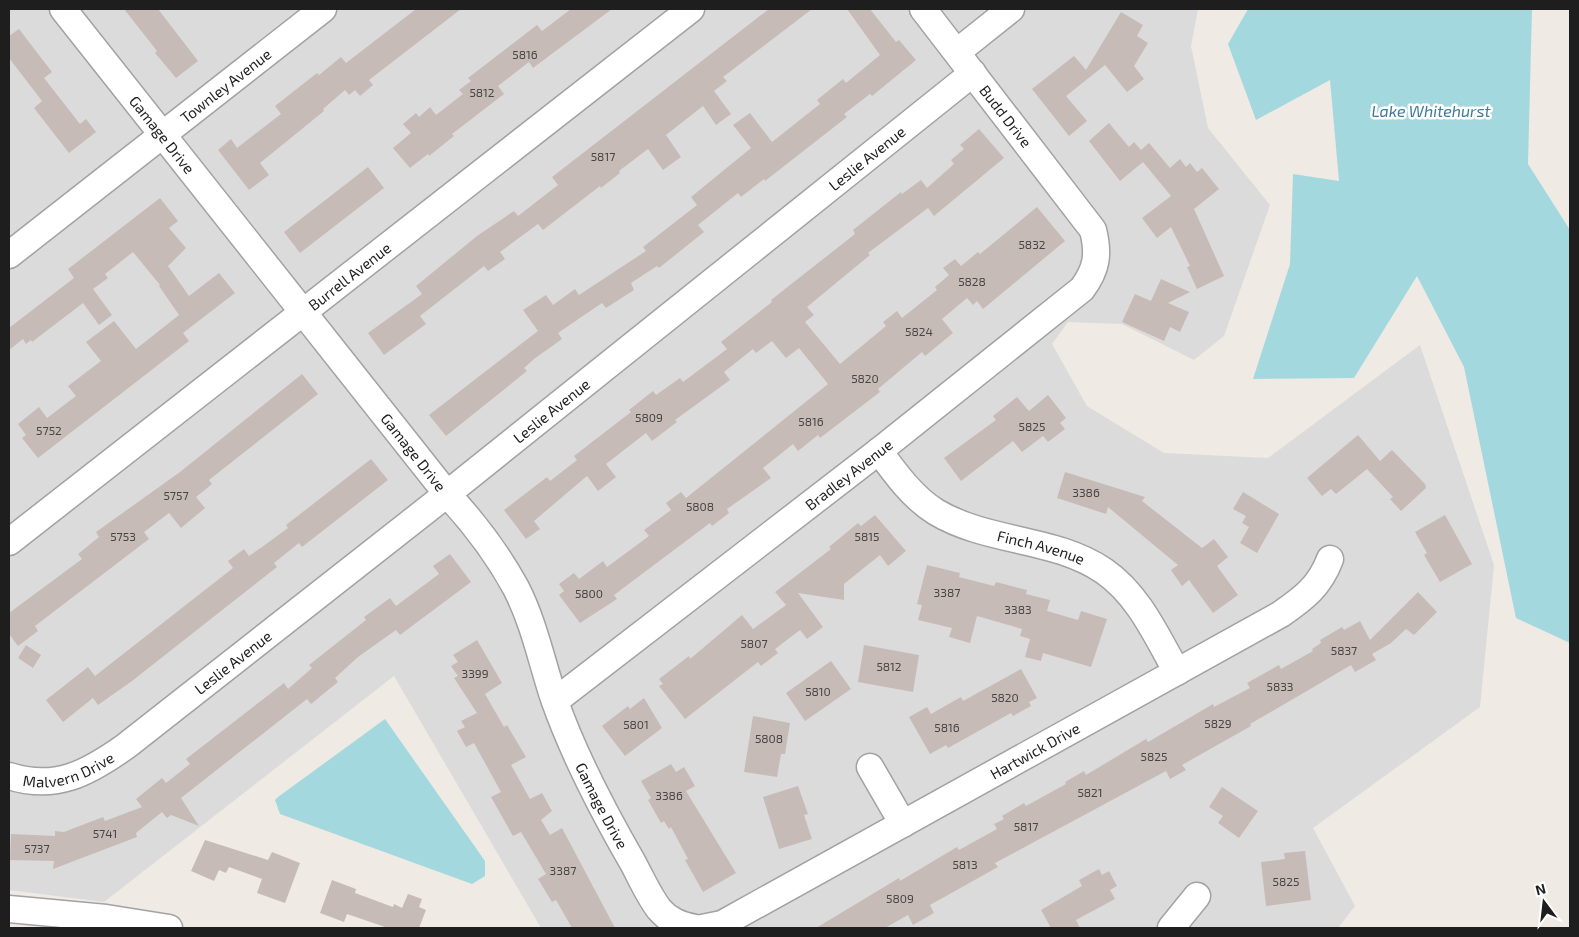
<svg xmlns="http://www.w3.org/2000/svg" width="1579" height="937" font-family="'Exo 2',sans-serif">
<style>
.residential{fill:#dcdbdb}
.water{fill:#a3d9de}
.building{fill:#c7bbb7}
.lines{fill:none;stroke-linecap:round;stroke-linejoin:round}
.minor-casing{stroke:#a2a2a2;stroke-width:29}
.minor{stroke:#fff;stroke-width:26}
.labels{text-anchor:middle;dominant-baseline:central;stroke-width:5;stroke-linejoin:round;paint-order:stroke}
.number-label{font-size:12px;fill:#484544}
.street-label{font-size:15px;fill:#1e1e1e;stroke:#fff}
.water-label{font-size:16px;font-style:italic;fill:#417997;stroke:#fff}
</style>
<rect width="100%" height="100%" fill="#efeae4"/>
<polygon class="residential" points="9,9 1198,9 1191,46 1208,128 1270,205 1224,336 1194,360 1122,324 1068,322 1052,344 1087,406 1164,453 1268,458 1420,345 1494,565 1480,707 1313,828 1355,906 1338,928 541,928 394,676 104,902 9,890"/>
<g class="water">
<polygon points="1248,9 1532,9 1528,164 1570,230 1570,643 1516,618 1464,367 1417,276 1354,378 1253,379 1290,264 1293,174 1339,181 1330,80 1256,120 1228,44"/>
<polygon points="385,719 485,861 485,876 472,884 280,814 275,800 278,797"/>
</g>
<g class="building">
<polygon points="124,9 158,9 198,61 176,78 155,53 157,51"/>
<polygon points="416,9 461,9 369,80 373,85 360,96 355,90 349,95 345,90 323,109 324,111 260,163 269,175 249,190 218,150 231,139 237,148 281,114 275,106 317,73 319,75 341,57 346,63"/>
<polygon points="571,9 612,9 533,68 529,62 498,86 504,94 452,134 454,136 429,156 428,154 410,168 393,148 411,133 403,124 416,113 419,117 430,107 436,115 463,94 459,90 471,81 468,78 537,25 542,31"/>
<polygon points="769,9 812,9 723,77 727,81 714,91 731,114 716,125 703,106 666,135 681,157 663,170 648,149 619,171 620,173 601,188 600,186 543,230 538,224 500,252 505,259 488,271 484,266 420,316 426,324 384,355 368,333 422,294 416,286 477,236 514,211 518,216 558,185 552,177"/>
<polygon points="847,9 870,9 896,42 899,40 916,60 872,96 870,94 844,114 847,117 765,181 764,179 741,197 738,193 698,225 704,232 659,268 657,266 631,283 634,290 606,308 602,303 558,333 562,339 534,359 524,368 527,371 446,436 429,415 538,331 523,310 546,295 553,305 575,289 579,295 646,251 643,247 697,205 691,197 751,148 733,125 750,113 772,142 820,104 817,100 843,79 846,83 880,55"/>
<polygon points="1121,12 1143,25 1137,36 1148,43 1134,66 1144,79 1127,92 1105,65 1066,96 1087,121 1069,136 1032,89 1074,56 1086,70"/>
<polygon points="19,29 52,72 44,78 80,124 86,119 96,132 69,153 34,108 42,101 9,58 9,36"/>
<polygon points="1109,123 1129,147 1134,142 1141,150 1149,143 1170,168 1180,159 1186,167 1190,163 1197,172 1202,168 1219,189 1194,209 1224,276 1197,289 1187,267 1190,266 1171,227 1157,238 1142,218 1171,196 1143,162 1120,181 1089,141"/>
<polygon points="979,129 1004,158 934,216 928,208 868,253 870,255 807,307 814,315 805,322 840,364 886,326 883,322 897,311 902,318 937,290 935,287 949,275 943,268 955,259 961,266 978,252 980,254 1037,207 1065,241 983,309 977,301 973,305 967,298 942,319 953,333 925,356 922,352 878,389 880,392 820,438 818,435 798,451 793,444 763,468 771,478 727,509 729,513 712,526 710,523 614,595 617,599 580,623 559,595 564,591 559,584 574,573 579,579 603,561 607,567 649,536 644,530 671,510 666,503 681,492 686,498 828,384 799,348 786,358 772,341 756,353 753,349 724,372 730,380 675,420 677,422 652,441 646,433 606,464 616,477 598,491 587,476 534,521 540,529 526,539 504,510 547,477 550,481 577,460 574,456 631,412 629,410 653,391 656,395 680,378 683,382 727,349 721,342 772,302 771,300 855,234 853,230 901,192 902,194 921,180 927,188 954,164 951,160 964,149 960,145"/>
<polygon points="368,167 384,188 300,253 284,232"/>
<polygon points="160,198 178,221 169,228 186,248 168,266 189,296 219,273 235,293 183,333 189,341 38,458 22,438 26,435 18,424 39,407 47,418 76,396 68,386 101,361 86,342 114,321 136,349 179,315 159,286 160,285 133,252 105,274 108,278 93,289 112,315 99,325 83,303 32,342 31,340 26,344 23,339 9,350 9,328 74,278 68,269"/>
<polygon points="1161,279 1190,292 1168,303 1189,312 1180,332 1170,327 1164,341 1122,322 1135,294 1151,301"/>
<polygon points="302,374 318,394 209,480 212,484 196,497 205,508 181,528 169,513 144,532 149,539 35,626 38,631 18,646 9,634 9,613 82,559 78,554 99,537 96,532 180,472"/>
<polygon points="1048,395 1066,418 1060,423 1065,429 1048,442 1043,436 1022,452 1013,441 961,481 944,458 996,420 993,416 1017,397 1029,411"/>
<polygon points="1358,435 1380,461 1392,450 1425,484 1426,488 1401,511 1390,499 1393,497 1367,469 1336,494 1331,489 1322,496 1307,478"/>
<polygon points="371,459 388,480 302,547 299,543 274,563 277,567 132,681 98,705 93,698 63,722 46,700 88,667 95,676 233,568 228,561 244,549 249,556 262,547 288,528 286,525"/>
<polygon points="1065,472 1145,497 1142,501 1202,548 1214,539 1228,557 1217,566 1238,595 1213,613 1189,580 1182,586 1171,570 1178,565 1108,507 1106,514 1057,498"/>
<polygon points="1243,492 1279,514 1257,553 1240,543 1249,527 1242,523 1246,516 1233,509"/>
<polygon points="875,515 906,551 888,566 880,555 844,584 844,600 798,593 823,627 807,639 800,630 775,649 778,653 761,666 758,662 685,719 659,686 663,684 659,679 689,656 690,659 742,615 753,629 786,605 775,592 831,549 829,547 858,523 861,526"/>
<polygon points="1445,515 1472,564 1440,582 1424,555 1427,553 1415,532"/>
<polygon points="450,554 471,582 400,635 396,630 358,657 335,678 338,682 311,704 307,699 181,798 199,826 171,815 167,818 162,812 136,833 137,837 53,869 54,861 10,860 11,834 55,836 55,831 64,832 103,817 105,821 142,807 136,799 162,778 166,783 190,764 186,759 284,683 288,689 312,668 309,665 366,620 364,617 390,598 396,606 439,574 433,566"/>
<polygon points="927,565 960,573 959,577 994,586 996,582 1027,590 1026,594 1050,600 1047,611 1078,620 1081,611 1107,619 1091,667 1043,653 1041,661 1025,657 1030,639 1020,636 1022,629 977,616 970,643 949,637 952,628 918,620 922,605 917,604"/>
<polygon points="1418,592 1437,612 1414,635 1406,629 1391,643 1372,654 1376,660 1355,672 1351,665 1312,688 1250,724 1251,726 1182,765 1186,770 1170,779 1166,771 995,863 998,867 930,905 934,913 913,925 908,915 885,928 816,928 899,878 900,881 957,847 959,850 997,829 994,824 1004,819 1002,816 1024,803 1026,806 1066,784 1065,782 1084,771 1086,775 1146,739 1148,742 1213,704 1214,707 1250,688 1247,683 1279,665 1281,669 1313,651 1312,649 1321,643 1320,640 1342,627 1344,630 1360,621 1370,640"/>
<polygon points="477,640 502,683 485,694 504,727 507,725 526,757 511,765 530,799 542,793 552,811 541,820 550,835 562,828 615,928 572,928 556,900 552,902 538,879 546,874 521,832 513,836 491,797 501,792 474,743 466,747 457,731 465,727 461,721 477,713 454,678 458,676 451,666 458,662 453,655"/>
<polygon points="26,645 41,655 33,668 18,658"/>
<polygon points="864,645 919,655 913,692 858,682"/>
<polygon points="831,661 851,689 805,721 786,693"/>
<polygon points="1021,669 1037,698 1029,702 1031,706 1013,716 1011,713 948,748 946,745 930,754 909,717 927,707 931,714 961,697 963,701"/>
<polygon points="644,698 662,728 625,756 602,726 628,706 630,709"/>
<polygon points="753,716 790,723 785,754 781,754 777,777 744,772"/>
<polygon points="671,764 676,772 684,767 695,786 686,791 736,873 703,892 685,860 688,859 671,827 669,829 664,821 661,823 648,800 651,798 641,781"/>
<polygon points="798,786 808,814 804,815 812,839 779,849 763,797"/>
<polygon points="1222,787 1258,811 1239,838 1218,823 1223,816 1209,807"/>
<polygon points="205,840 268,860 272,852 300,863 285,903 257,893 262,879 229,867 226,873 219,870 214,881 191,871"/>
<polygon points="1305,851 1311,900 1266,906 1261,862 1285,859 1284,853"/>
<polygon points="1099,869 1102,875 1109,871 1117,886 1110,890 1115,899 1076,920 1080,928 1051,928 1041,910 1082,886 1079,880"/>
<polygon points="332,880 356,889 355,893 393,907 394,904 402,908 408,894 422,899 419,907 426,910 419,928 388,928 347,914 344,922 320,913"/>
</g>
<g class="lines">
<defs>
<g id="minor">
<path id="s1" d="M63,9L447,494C474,523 497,553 516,588C534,623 542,663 554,699C574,756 603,811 633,863C641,878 649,896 659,909C669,921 681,925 695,928"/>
<polyline points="957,52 1011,9"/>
<path id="s2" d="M9,255L323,9"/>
<path id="s3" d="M879,451C895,473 913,498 936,512C988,543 1054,537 1104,571C1139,595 1157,637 1177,672"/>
<path id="s4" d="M9,542L691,9"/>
<path id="s5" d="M555,701L879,451L1082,289C1097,269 1099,254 1093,230L923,9"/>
<polyline points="870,767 903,824"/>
<path id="s6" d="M9,776C56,791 88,773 126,746L447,494L973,73"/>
<polyline points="9,909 106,918 169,928"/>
<path id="s7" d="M702,928L722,924L1281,614C1304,598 1320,586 1330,559"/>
<polyline points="1171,928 1197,896"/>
</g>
</defs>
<use href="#minor" class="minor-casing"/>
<use href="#minor" class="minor"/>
</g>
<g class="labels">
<g class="number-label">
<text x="525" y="54">5816</text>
<text x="482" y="92">5812</text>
<text x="603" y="156">5817</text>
<text x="1032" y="244">5832</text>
<text x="972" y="281">5828</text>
<text x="919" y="331">5824</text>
<text x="865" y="378">5820</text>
<text x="649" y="417">5809</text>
<text x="811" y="421">5816</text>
<text x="1032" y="426">5825</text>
<text x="49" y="430">5752</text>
<text x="1086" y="492">3386</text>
<text x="176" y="495">5757</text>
<text x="700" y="506">5808</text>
<text x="123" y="536">5753</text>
<text x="867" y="536">5815</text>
<text x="947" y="592">3387</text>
<text x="589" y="593">5800</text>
<text x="1018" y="609">3383</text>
<text x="754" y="643">5807</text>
<text x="1344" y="650">5837</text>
<text x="889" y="666">5812</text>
<text x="475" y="673">3399</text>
<text x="1280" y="686">5833</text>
<text x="818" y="691">5810</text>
<text x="1005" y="697">5820</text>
<text x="1218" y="723">5829</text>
<text x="636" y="724">5801</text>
<text x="947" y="727">5816</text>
<text x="769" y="738">5808</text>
<text x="1154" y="756">5825</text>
<text x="1090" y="792">5821</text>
<text x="669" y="795">3386</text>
<text x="1026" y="826">5817</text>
<text x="105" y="833">5741</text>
<text x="37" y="848">5737</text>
<text x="965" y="864">5813</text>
<text x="563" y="870">3387</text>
<text x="1286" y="881">5825</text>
<text x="900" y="898">5809</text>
</g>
<g class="street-label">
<text stroke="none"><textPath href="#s2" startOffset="275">Townley Avenue</textPath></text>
<text transform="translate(1006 116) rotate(52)">Budd Drive</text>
<text stroke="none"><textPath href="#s1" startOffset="160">Gamage Drive</textPath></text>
<text stroke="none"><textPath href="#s6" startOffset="1072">Leslie Avenue</textPath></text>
<text stroke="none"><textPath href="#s4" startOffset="432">Burrell Avenue</textPath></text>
<text stroke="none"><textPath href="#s6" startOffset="668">Leslie Avenue</textPath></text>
<text stroke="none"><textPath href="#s1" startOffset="565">Gamage Drive</textPath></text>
<text stroke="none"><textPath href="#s5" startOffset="371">Bradley Avenue</textPath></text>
<text stroke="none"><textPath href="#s3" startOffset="195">Finch Avenue</textPath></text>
<text stroke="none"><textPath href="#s6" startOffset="262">Leslie Avenue</textPath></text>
<text stroke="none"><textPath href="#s7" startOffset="378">Hartwick Drive</textPath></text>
<text stroke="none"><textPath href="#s6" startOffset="62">Malvern Drive</textPath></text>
<text stroke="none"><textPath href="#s1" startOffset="970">Gamage Drive</textPath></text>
</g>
<g class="water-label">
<text x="1431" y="110">Lake Whitehurst</text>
</g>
</g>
<rect width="1579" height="937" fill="none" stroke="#1e1e1e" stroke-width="20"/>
<g transform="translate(1544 902) rotate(345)" stroke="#ffffff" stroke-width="4" paint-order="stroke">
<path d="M0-4L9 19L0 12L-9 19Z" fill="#1e1e1e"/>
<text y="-8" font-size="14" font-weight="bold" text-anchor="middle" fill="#1e1e1e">N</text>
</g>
</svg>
